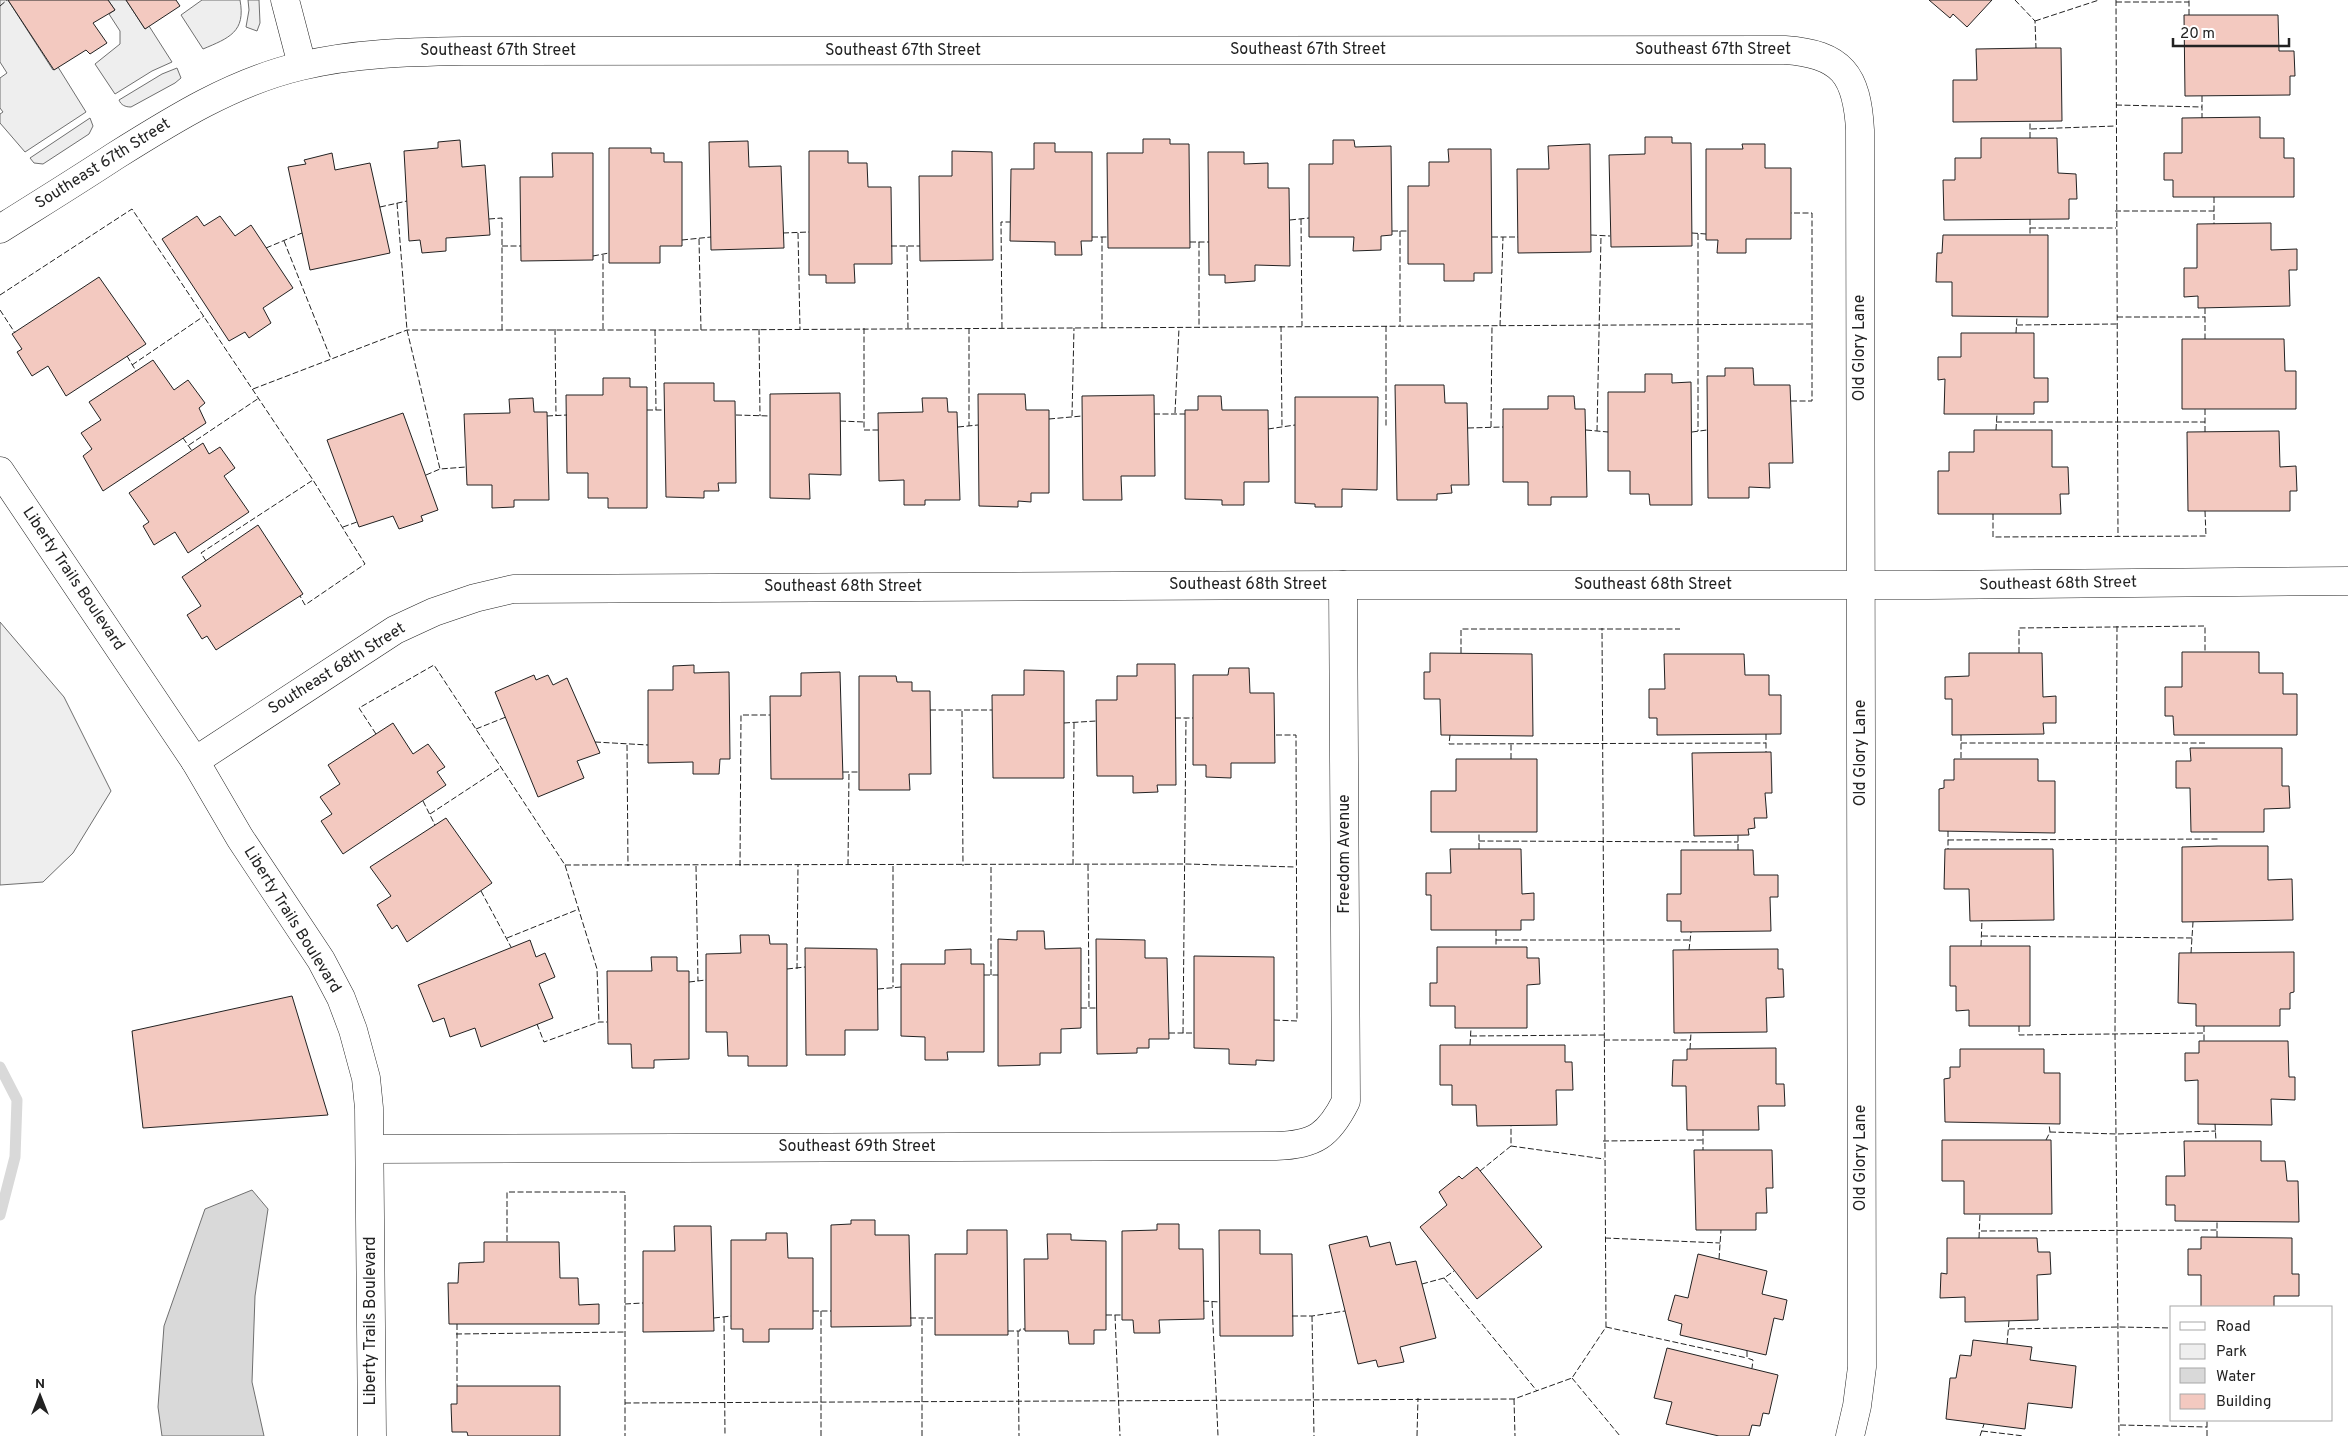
<svg xmlns="http://www.w3.org/2000/svg" width="2348" height="1436" font-family="Overpass,sans-serif">
<rect width="100%" height="100%" fill="#fff"/>
<g fill="#eee" stroke="#6f6f6f">
<path d="M0,0H8L53,70L58,67L86,112L25,152L0,123V114L3,112L0,108V78L7,73L0,62Z"/>
<path d="M108,0H126L145,29L149,26L172,62L152,71L115,94L95,64L120,44V31L109,14L115,10Z"/>
<path d="M202,0H240C246,32 229,38 203,49L181,15Z"/>
<path d="M248,0H259L260,23L257,31L246,27L249,10Z"/>
<path d="M177,68L181,78L175,83L131,107C125,107 121,105 119,100L162,74Z"/>
<path d="M90,118L93,126L89,134L43,164L34,163L30,158Z"/>
<path d="M0,622L64,697L111,791L73,853L43,882L0,885Z"/>
</g>
<path fill="#d9d9d9" stroke="#6f6f6f" d="M252,1190L268,1209L255,1296L252,1382L264,1436H162L158,1407L164,1326L205,1209Z"/>
<g fill="none" stroke-linecap="round" stroke-linejoin="round">
<path stroke="#d9d9d9" stroke-width="11" d="M0,1067L17,1100L15,1157L0,1215"/>
</g>
<g fill="#f3c9c0" stroke="#222">
<path d="M8,0H108L115,10L93,23L107,43L90,54L86,50L54,70Z"/>
<path d="M126,0H176L180,6L145,29Z"/>
<path d="M1929,0H1992L1967,27L1953,14L1950,18Z"/>
<path d="M2184,15H2278L2279,51H2294L2295,76H2290V95L2185,96Z"/>
<path d="M2036,48H2061L2062,121L1953,122V80H1977L1976,49Z"/>
<path d="M2260,117V138H2284V158H2294V197H2173V180H2164V153H2182V118Z"/>
<path d="M1645,137H1672V143H1691L1692,246L1611,247L1609,155L1645,154Z"/>
<path d="M1981,138H2057L2058,173L2076,174L2077,199H2069V219L1944,220L1943,180H1955V158H1981Z"/>
<path d="M1143,139H1170V144H1189L1190,248H1108L1107,153H1143Z"/>
<path d="M460,140L462,167L485,165L490,235L446,238V251L422,253L420,240L409,241L404,151L438,148V142Z"/>
<path d="M1333,140H1354L1355,147L1391,146L1392,235L1381,236V250L1353,251L1354,237H1309V164H1333Z"/>
<path d="M748,141L749,167L781,166L784,248L711,250L709,142Z"/>
<path d="M1034,143H1055V152H1092V241H1081L1082,255H1055V242L1010,241L1011,169H1034Z"/>
<path d="M1590,144L1591,252L1518,253L1517,169H1549L1548,146Z"/>
<path d="M1742,144H1765V168H1791V239H1746V253H1717L1718,240H1706V149H1743Z"/>
<path d="M609,148H651V153H664V162H682V246H660V263H609Z"/>
<path d="M1448,149H1491L1492,273H1474V281H1444V264H1408V186H1429V162H1449Z"/>
<path d="M809,151H848V163H867L868,187H891L892,264H854L855,283H826V275H809Z"/>
<path d="M952,151L992,152L993,260L920,261L919,176H952Z"/>
<path d="M1208,152H1244V164L1268,163V188H1289L1290,266L1255,265V281L1225,283V275H1209Z"/>
<path d="M332,153L335,170L370,163L390,253L310,270L288,167L306,164L304,160Z"/>
<path d="M552,153H593V260L521,261L520,177H553Z"/>
<path d="M197,216L204,226L220,216L235,236L251,225L293,288L263,308L271,323L249,338L245,332L229,341L162,239Z"/>
<path d="M2271,223V250L2297,249V270H2289L2290,306L2198,308V296L2184,297V268H2197V224Z"/>
<path d="M1943,235H2048V317L1952,316V282H1936L1937,253H1942Z"/>
<path d="M99,277L146,344L66,396L48,366L32,376L17,352L22,349L12,334Z"/>
<path d="M1961,333H2034V378H2048V402H2034V414H1944L1945,379L1938,380V357H1961Z"/>
<path d="M2182,339H2284L2285,371H2296V409H2182Z"/>
<path d="M153,360L174,390L188,380L205,403L199,408L206,423L103,491L83,456L92,449L81,433L101,420L89,402Z"/>
<path d="M1725,368H1753L1754,385H1790L1793,463H1769L1770,488L1749,487V498H1708L1707,376H1725Z"/>
<path d="M1645,374H1672V383L1691,382L1692,505H1650L1649,494H1630V471H1608V392H1645Z"/>
<path d="M603,378H630V387H647V508H608V498H588V473H567L566,395H603Z"/>
<path d="M664,383H714V401H735L736,483H718L719,491H704V498L666,497Z"/>
<path d="M1395,385H1444L1445,403H1467L1469,485H1451L1452,493L1437,494V500H1397Z"/>
<path d="M840,393L841,475L809,474L810,499L770,498V394Z"/>
<path d="M978,394H1025L1026,410H1049V493H1031V502L1018,501V507L979,506Z"/>
<path d="M1154,395L1155,476H1121L1122,500H1083L1082,396Z"/>
<path d="M1198,396H1221L1222,410H1268L1269,482H1244V505H1222V500L1185,499V410H1198Z"/>
<path d="M1548,396H1574L1575,409H1585L1587,497H1551V505H1528V482H1503V409H1548Z"/>
<path d="M1295,397H1378L1377,490L1342,489V507H1315V504L1295,503Z"/>
<path d="M533,398L534,412H547L549,500H514V507L492,508V485H467L464,414L510,413L509,399Z"/>
<path d="M922,398H947L948,412H957L960,500H925V505H904V480L879,481L878,413L923,412Z"/>
<path d="M403,413L438,510L421,516L423,521L399,529L393,516L359,527L327,440Z"/>
<path d="M1974,430H2052V467H2068L2069,494H2060L2061,514H1938V471H1949V452H1974Z"/>
<path d="M2279,431L2280,467L2296,466L2297,491H2290V511H2188L2187,432Z"/>
<path d="M203,443L209,454L220,447L235,468L224,476L249,512L188,553L175,532L154,545L143,526L149,522L129,493Z"/>
<path d="M258,525L303,594L216,650L207,636L202,639L187,615L201,606L182,577Z"/>
<path d="M2182,652H2259V673H2283V694H2297V735H2174L2173,716H2165V687H2182Z"/>
<path d="M1430,653L1532,654L1533,736L1441,735L1440,699H1424V672H1430Z"/>
<path d="M1969,653H2042L2043,697L2056,696V723H2043L2044,734L1952,735V699H1945V677L1969,676Z"/>
<path d="M1664,654H1744L1745,675H1769V695H1781V734L1657,735V718H1649V689H1665Z"/>
<path d="M1137,664H1175L1176,785H1157L1158,792L1133,793V776H1097L1096,700H1117V676H1137Z"/>
<path d="M694,665V673L729,672L730,759H720L719,774H693V762L648,763V690H673V666Z"/>
<path d="M1229,668H1249L1250,693H1274L1275,763H1231V778L1206,777V765H1193V675H1228Z"/>
<path d="M1024,670L1064,671V778H993L992,695H1024Z"/>
<path d="M840,672L843,779H771L770,696H801V673Z"/>
<path d="M534,675L536,680L548,675L553,685L567,678L600,753L577,761L584,778L538,797L495,692Z"/>
<path d="M859,676H896L897,682H912V691H930L931,774H909L910,790H859Z"/>
<path d="M393,723L413,754L428,744L445,767L437,772L446,785L343,854L321,821L332,814L320,797L340,784L328,765Z"/>
<path d="M2190,748H2282V786H2289L2290,808L2264,809V832H2191L2190,788H2176V761H2191Z"/>
<path d="M1771,752L1772,793H1765L1767,818H1754L1755,828L1748,829L1749,835L1694,836L1692,753Z"/>
<path d="M1456,759H1537V832H1431V791H1456Z"/>
<path d="M1954,759H2038V781H2055V833L1939,831V789L1944,788V780H1954Z"/>
<path d="M446,818L492,883L407,942L397,925L392,929L377,905L391,896L370,867Z"/>
<path d="M2218,846H2268V880L2292,879L2293,920L2182,922V847Z"/>
<path d="M1450,849H1521L1522,894L1534,893V920H1521V930H1431V895H1426V873H1451Z"/>
<path d="M1945,849H2053L2054,920L1970,921L1969,889H1944Z"/>
<path d="M1681,850H1753L1754,875H1778V897H1770L1771,931L1681,932V921H1667V894H1681Z"/>
<path d="M1017,931H1044L1045,949L1081,948V1028L1061,1029V1053H1040V1065L998,1066V939L1017,940Z"/>
<path d="M740,935H769L770,944H787V1066H748V1056H728L727,1032H706V954L741,953Z"/>
<path d="M1096,939L1145,940V958H1167L1169,1039H1149V1048H1137V1053L1097,1054Z"/>
<path d="M530,940L536,957L545,953L555,977L539,984L553,1018L481,1047L475,1028L450,1037L444,1018L433,1022L418,985Z"/>
<path d="M1950,946H2030V1026H1969V1010L1956,1011V986H1950Z"/>
<path d="M1437,947H1527V958H1539L1540,984L1527,985V1028H1455V1006H1430V983H1437Z"/>
<path d="M805,948L877,949L878,1030H845V1055H806Z"/>
<path d="M971,949V964H984V1052H947L948,1060H925V1037L901,1036V964H945V950Z"/>
<path d="M1778,949V969H1783L1784,997L1766,998L1767,1032L1674,1033L1673,950Z"/>
<path d="M2294,952V992L2290,993V1009H2280V1026H2196V1004L2178,1003L2179,953Z"/>
<path d="M1194,956L1274,957V1061L1256,1060V1065L1229,1064V1049L1194,1048Z"/>
<path d="M651,957H677V971H689V1059L654,1060V1068H632L631,1044H608L607,971H652Z"/>
<path d="M292,996L328,1115L143,1128L132,1031Z"/>
<path d="M2199,1041H2288L2289,1077H2295V1100L2271,1099L2272,1125L2198,1124V1080L2185,1081V1053H2199Z"/>
<path d="M1440,1045H1565V1062H1572L1573,1090H1556L1557,1125L1477,1126L1476,1105H1452V1085H1440Z"/>
<path d="M1776,1048V1084H1784L1785,1106H1758L1759,1130H1687L1686,1086H1672L1673,1060H1687V1049Z"/>
<path d="M1960,1049H2044V1073H2060V1124L1945,1122L1944,1079L1950,1078V1067H1960Z"/>
<path d="M1942,1140H2051L2052,1214H1964V1181H1942Z"/>
<path d="M2184,1141H2261V1161H2285L2287,1181H2298L2299,1222L2175,1221V1205H2166V1176H2185Z"/>
<path d="M1694,1150H1772L1773,1188H1766L1767,1213H1756V1230H1696Z"/>
<path d="M1477,1167L1542,1247L1477,1299L1420,1227L1447,1205L1439,1192L1459,1176L1462,1179Z"/>
<path d="M851,1220H875V1235H909L911,1326L831,1327V1225L851,1224Z"/>
<path d="M1157,1224H1179V1249H1203L1204,1319L1159,1320L1160,1333H1134L1133,1320H1122V1231L1157,1230Z"/>
<path d="M674,1226H711L714,1331L643,1332V1251H675Z"/>
<path d="M967,1230H1007L1008,1335H935V1254H967Z"/>
<path d="M1219,1230H1260V1254H1292L1293,1336H1220Z"/>
<path d="M766,1233H787L788,1258H813V1329H769V1342H743V1329H731V1240H766Z"/>
<path d="M1047,1234H1071V1240L1106,1241V1330H1094V1344H1069L1068,1331H1025L1024,1259H1048Z"/>
<path d="M1367,1236L1370,1247L1390,1242L1396,1265L1416,1261L1436,1338L1400,1347L1404,1362L1378,1367L1376,1360L1358,1364L1329,1245Z"/>
<path d="M2201,1237L2292,1238V1274H2299V1296H2274V1307H2201V1275H2188V1249H2201Z"/>
<path d="M1947,1238H2037L2038,1252H2050L2051,1274L2037,1275L2038,1320L1965,1322V1297L1940,1298L1941,1273L1947,1274Z"/>
<path d="M484,1242H559L560,1278H578L579,1305L599,1304V1324H449L448,1283H458L459,1263L484,1262Z"/>
<path d="M1698,1254L1767,1271L1762,1294L1787,1300L1783,1320L1774,1318L1766,1355L1680,1335L1682,1324L1668,1320L1675,1295L1688,1298Z"/>
<path d="M1973,1340L2032,1347L2030,1360L2076,1366L2072,1408L2028,1403L2025,1429L1946,1419L1950,1378H1956L1960,1355L1971,1356Z"/>
<path d="M1667,1348L1778,1375L1769,1414L1763,1413L1760,1426L1752,1425L1749,1436H1719L1666,1424L1672,1402L1654,1398Z"/>
<path d="M457,1386H560V1436H468L467,1432H452L451,1404H457Z"/>
</g>
<g fill="none" stroke-linecap="round" stroke-linejoin="round">
<defs>
<g id="minor">
<path d="M285,0L302,65"/>
<path d="M0,229C38,205 77,181 115,156C174,119 233,82 301,66C355,53 409,52 463,51L1785,50C1842,54 1857,75 1860,130L1862,1367L1857,1406L1850,1436"/>
<path d="M0,471L195,761L240,838L321,960L341,998L353,1030L366,1078L369,1108L372,1436"/>
<path d="M195,761L395,630L434,612L475,598L513,589L1343,585H1928L2348,581"/>
<path d="M371,1149L1276,1146C1315,1145 1329,1135 1346,1101L1343,585"/>
</g>
</defs>
<use href="#minor" stroke="#222" stroke-width="29"/>
<use href="#minor" stroke="#fff" stroke-width="28"/>
<g stroke="#222" stroke-width="1" stroke-dasharray="6 2.5" stroke-linecap="butt">
<path d="M2015,0L2035,21L2036,48"/>
<path d="M2116,0L2118,536"/>
<path d="M2116,2H2189"/>
<path d="M0,6L7,0"/>
<path d="M2189,15V0"/>
<path d="M2035,21L2099,0"/>
<path d="M2202,96V118"/>
<path d="M2116,105L2202,107"/>
<path d="M2031,129L2116,126"/>
<path d="M2030,138V122"/>
<path d="M2214,197V224"/>
<path d="M397,203L407,330L440,469"/>
<path d="M380,207L407,201"/>
<path d="M2115,211H2214"/>
<path d="M489,219L502,218V330"/>
<path d="M1301,219L1302,326"/>
<path d="M2030,219V235"/>
<path d="M1290,220L1309,218"/>
<path d="M2030,228H2116"/>
<path d="M1392,231H1408"/>
<path d="M1400,231V326"/>
<path d="M783,233L809,232"/>
<path d="M798,233L800,329"/>
<path d="M1692,233L1706,234"/>
<path d="M1698,234V431"/>
<path d="M1591,235L1610,236"/>
<path d="M1092,237H1108"/>
<path d="M1102,237V328"/>
<path d="M1492,237H1518"/>
<path d="M699,239L701,330"/>
<path d="M682,240L711,237"/>
<path d="M284,241L331,359"/>
<path d="M1190,242H1209"/>
<path d="M1199,242V328"/>
<path d="M502,246H521"/>
<path d="M891,246H920"/>
<path d="M907,246L908,328"/>
<path d="M266,248L302,233"/>
<path d="M603,255V330"/>
<path d="M593,256L609,253"/>
<path d="M0,295L132,209L313,480L365,564L305,605L300,596"/>
<path d="M2205,308V339"/>
<path d="M0,310L15,333"/>
<path d="M2117,317H2205"/>
<path d="M2017,325L2117,324"/>
<path d="M1281,326L1282,426"/>
<path d="M1386,326V427"/>
<path d="M1500,326L1503,237"/>
<path d="M864,328V430H878"/>
<path d="M969,328V426"/>
<path d="M1002,328L1001,222H1010"/>
<path d="M555,329L556,416"/>
<path d="M759,329L760,416"/>
<path d="M655,330L656,410"/>
<path d="M2016,333L2017,317"/>
<path d="M127,356L136,371"/>
<path d="M132,365L204,316"/>
<path d="M253,389L407,330H701L1811,324"/>
<path d="M1791,401H1812V213H1791"/>
<path d="M2205,409V432"/>
<path d="M647,410H665"/>
<path d="M1175,413L1179,328"/>
<path d="M1154,414H1185"/>
<path d="M736,415L770,416"/>
<path d="M547,416L567,415"/>
<path d="M1072,416L1074,328"/>
<path d="M1049,419L1082,416"/>
<path d="M840,421L864,422"/>
<path d="M1996,422H2205"/>
<path d="M958,427L978,425"/>
<path d="M1491,427L1492,326"/>
<path d="M1468,428L1503,427"/>
<path d="M1268,429L1295,425"/>
<path d="M1586,430L1608,432"/>
<path d="M1996,430L1997,414"/>
<path d="M1597,431L1601,236"/>
<path d="M1692,432L1707,430"/>
<path d="M183,438L192,451"/>
<path d="M189,445L259,398"/>
<path d="M426,475L440,469L466,467"/>
<path d="M1993,514V537L2206,536L2205,511"/>
<path d="M343,527L357,522"/>
<path d="M206,561L201,553L313,480"/>
<path d="M2117,626L2115,1034L2119,1436"/>
<path d="M1461,653V629H1680"/>
<path d="M2019,653V628L2205,626V652"/>
<path d="M930,710H992"/>
<path d="M962,711L963,866"/>
<path d="M1175,718H1193"/>
<path d="M1064,723L1096,721"/>
<path d="M476,729L506,717"/>
<path d="M376,734L359,708L434,665L565,865L597,969L599,1022"/>
<path d="M1766,734V752"/>
<path d="M1450,735L1449,744L1766,743"/>
<path d="M1961,735V759"/>
<path d="M595,742L648,745"/>
<path d="M1961,743H2205"/>
<path d="M627,745L628,866"/>
<path d="M1511,759V744"/>
<path d="M843,772H859"/>
<path d="M423,801L435,825"/>
<path d="M430,814L500,768"/>
<path d="M1948,831V849"/>
<path d="M1948,840L2218,839"/>
<path d="M1479,841L1738,842"/>
<path d="M1479,849V832"/>
<path d="M1738,850V835"/>
<path d="M565,865L1186,864L1296,867"/>
<path d="M848,865L849,772"/>
<path d="M1073,865L1074,723"/>
<path d="M1088,865L1089,1008"/>
<path d="M696,866L698,981"/>
<path d="M740,866L741,715H770"/>
<path d="M893,866V987"/>
<path d="M481,891L511,947"/>
<path d="M1496,930V947"/>
<path d="M1982,936L2192,938"/>
<path d="M507,938L579,909"/>
<path d="M1496,940H1690"/>
<path d="M1981,946L1982,920"/>
<path d="M1689,950L1691,932"/>
<path d="M2191,953L2193,922"/>
<path d="M787,969L805,967"/>
<path d="M797,969L798,865"/>
<path d="M984,975H998"/>
<path d="M991,975V866"/>
<path d="M689,982L706,980"/>
<path d="M878,989L901,987"/>
<path d="M1081,1008H1097"/>
<path d="M1274,1020L1297,1021L1296,735H1275"/>
<path d="M537,1024L544,1042L599,1022H607"/>
<path d="M2019,1026V1035L2205,1033"/>
<path d="M2204,1026V1041"/>
<path d="M1169,1033H1194"/>
<path d="M1183,1033L1186,718"/>
<path d="M1471,1036L1604,1035"/>
<path d="M1604,1040H1690"/>
<path d="M1470,1045L1471,1028"/>
<path d="M1690,1049L1691,1033"/>
<path d="M2215,1124L2216,1141"/>
<path d="M1703,1130V1150"/>
<path d="M2050,1132L2117,1134L2216,1131"/>
<path d="M2046,1140L2050,1132L2049,1124"/>
<path d="M1603,1141L1703,1140"/>
<path d="M1511,1146L1604,1159"/>
<path d="M1480,1171L1511,1146V1126"/>
<path d="M1981,1231L2217,1230"/>
<path d="M2217,1237V1221"/>
<path d="M1605,1238L1720,1243"/>
<path d="M1979,1238L1980,1214"/>
<path d="M507,1241V1192H625V1436"/>
<path d="M1719,1259L1721,1230"/>
<path d="M1444,1278L1537,1391"/>
<path d="M1422,1284L1444,1278L1454,1271"/>
<path d="M1203,1301L1220,1302"/>
<path d="M1212,1302L1218,1436"/>
<path d="M625,1304L643,1303"/>
<path d="M813,1311H831"/>
<path d="M1106,1315H1122"/>
<path d="M1115,1315L1120,1436"/>
<path d="M1292,1316H1312L1345,1311"/>
<path d="M1312,1316L1314,1436"/>
<path d="M724,1317L725,1436"/>
<path d="M714,1318L731,1316"/>
<path d="M910,1318H935"/>
<path d="M457,1324V1386"/>
<path d="M1606,1327L1747,1358"/>
<path d="M2009,1329L2119,1327L2172,1328"/>
<path d="M1008,1331H1020V1329H1025"/>
<path d="M1018,1331L1019,1436"/>
<path d="M456,1334L625,1332"/>
<path d="M2007,1344L2009,1321"/>
<path d="M1747,1351V1358L1753,1360L1752,1368"/>
<path d="M1572,1378L1620,1436"/>
<path d="M1514,1399L1515,1436"/>
<path d="M625,1403L1514,1399L1572,1378L1606,1327L1602,628"/>
<path d="M2120,1425L2207,1427"/>
<path d="M1982,1431L2024,1436"/>
<path d="M821,1436V1311"/>
<path d="M922,1436V1318"/>
<path d="M1417,1436L1418,1398"/>
<path d="M1980,1436L1984,1424"/>
<path d="M2207,1436V1420"/>
</g>
</g>
<g text-anchor="middle" dominant-baseline="central" stroke-width="4" stroke-linejoin="round" paint-order="stroke">
<g font-size="16" fill="#222" stroke="#fff">
<text x="1308" y="50">Southeast 67th Street</text>
<text x="1713" y="50">Southeast 67th Street</text>
<text x="498" y="51">Southeast 67th Street</text>
<text x="903" y="51">Southeast 67th Street</text>
<text transform="translate(103 164) rotate(-32)">Southeast 67th Street</text>
<text transform="translate(1860 348) rotate(-90)">Old Glory Lane</text>
<text transform="translate(73 579) rotate(56)">Liberty Trails Boulevard</text>
<text transform="translate(2058 584) rotate(-1)">Southeast 68th Street</text>
<text x="1248" y="585">Southeast 68th Street</text>
<text x="1653" y="585">Southeast 68th Street</text>
<text x="843" y="587">Southeast 68th Street</text>
<text transform="translate(337 669) rotate(-32)">Southeast 68th Street</text>
<text transform="translate(1861 753) rotate(-90)">Old Glory Lane</text>
<text transform="translate(1345 854) rotate(-90)">Freedom Avenue</text>
<text transform="translate(292 920) rotate(58)">Liberty Trails Boulevard</text>
<text x="857" y="1147">Southeast 69th Street</text>
<text transform="translate(1861 1158) rotate(-90)">Old Glory Lane</text>
<text transform="translate(371 1321) rotate(-90)">Liberty Trails Boulevard</text>
</g>
</g>
<rect x="2170" y="1306" width="162" height="115" fill="#ffffff" stroke="#a7a7a7"/>
<rect x="2180" y="1322" width="25" height="8" fill="#ffffff" stroke="#a7a7a7"/>
<text x="2216" y="1331" font-size="15" fill="#222222">Road</text>
<rect x="2180" y="1344" width="25" height="15" fill="#eeeeee" stroke="#a7a7a7"/>
<text x="2216" y="1356" font-size="15" fill="#222222">Park</text>
<rect x="2180" y="1368" width="25" height="15" fill="#d9d9d9" stroke="#a7a7a7"/>
<text x="2216" y="1381" font-size="15" fill="#222222">Water</text>
<rect x="2180" y="1394" width="25" height="15" fill="#f3c9c0" stroke="#a7a7a7"/>
<text x="2216" y="1406" font-size="15" fill="#222222">Building</text>
<g transform="translate(40 1396)" stroke="#ffffff" stroke-width="4" paint-order="stroke">
<path d="M0-4L9 19L0 12L-9 19Z" fill="#222222"/>
<text y="-8" font-size="14" font-weight="bold" text-anchor="middle" fill="#222222">N</text>
</g>
<path d="M2173 38v8h116v-8" fill="none" stroke="#222222" stroke-width="2.5"/>
<text x="2180" y="38" font-size="15" fill="#222222" stroke="#ffffff" stroke-width="4" paint-order="stroke">20 m</text>
</svg>
